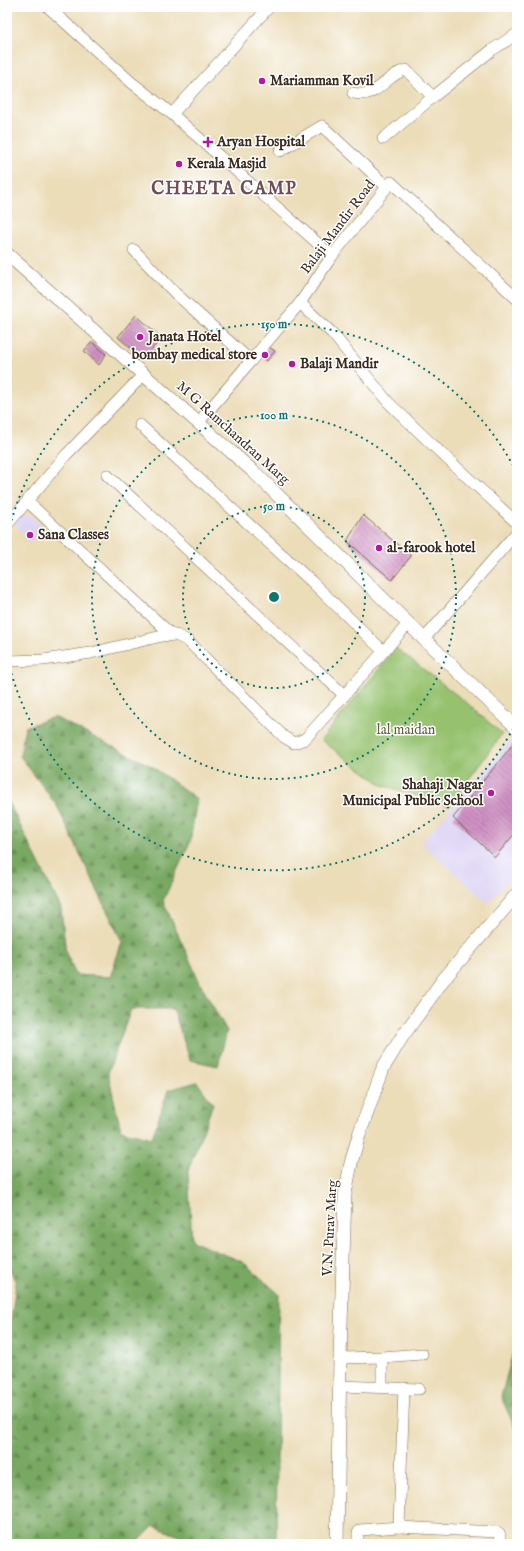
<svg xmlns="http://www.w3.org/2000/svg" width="524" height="1551" font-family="'IM FELL English',serif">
<defs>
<pattern id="forest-firs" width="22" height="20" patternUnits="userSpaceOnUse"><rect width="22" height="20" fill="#78a862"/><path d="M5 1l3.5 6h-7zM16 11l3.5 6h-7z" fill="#648950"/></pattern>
<pattern id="building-back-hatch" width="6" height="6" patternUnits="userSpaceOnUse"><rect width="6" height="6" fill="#cf90c3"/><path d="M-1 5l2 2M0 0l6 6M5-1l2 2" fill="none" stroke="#a9769e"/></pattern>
</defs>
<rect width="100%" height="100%" fill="#fff"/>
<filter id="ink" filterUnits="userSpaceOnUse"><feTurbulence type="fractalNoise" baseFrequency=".025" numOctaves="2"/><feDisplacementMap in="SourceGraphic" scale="8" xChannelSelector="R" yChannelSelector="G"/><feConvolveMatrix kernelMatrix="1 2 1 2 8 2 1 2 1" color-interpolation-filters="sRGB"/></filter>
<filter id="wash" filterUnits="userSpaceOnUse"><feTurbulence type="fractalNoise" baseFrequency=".012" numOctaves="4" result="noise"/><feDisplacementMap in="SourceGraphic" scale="16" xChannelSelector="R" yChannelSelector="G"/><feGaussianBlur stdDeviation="0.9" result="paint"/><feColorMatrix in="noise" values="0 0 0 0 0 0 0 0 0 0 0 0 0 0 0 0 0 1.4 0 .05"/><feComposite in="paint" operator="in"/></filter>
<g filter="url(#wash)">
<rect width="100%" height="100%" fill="#ecddb9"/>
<g fill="#ded5f5">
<path d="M30,515L41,526L30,544L12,519Z"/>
<path d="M512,739L517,744V870L488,903L421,843Z"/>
</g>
<g fill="url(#forest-firs)" stroke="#5a6940">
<path d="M54,717L153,767L197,799L190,842L163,901L202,987L227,1031L218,1066L190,1060L173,1009H131L108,1073L121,1130L152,1138L168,1090L197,1082L213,1104L188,1171L192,1241L243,1262L279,1294L276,1544H182L179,1536L154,1526L136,1544H7V1349L16,1283L7,1263V802L9,803L61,908L66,953L76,975L110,977L122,942L57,806L20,756L25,727Z"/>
<path d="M517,1337V1432L501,1397Z"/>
</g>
<path fill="#96c270" stroke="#687647" d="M396,648L467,703L502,734L449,806L382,785L321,740Z"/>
<g id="blocks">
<g fill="url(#building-back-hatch)">
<path d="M136,315L162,338L143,359L118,337Z"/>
<path d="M92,342L106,354L99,365L84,351Z"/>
<path d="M269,347L275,351L267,361L261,356Z"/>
<path d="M363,515L411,556L392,580L347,541Z"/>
<path d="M514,743L517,746V831L495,857L453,818Z"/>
</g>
</g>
</g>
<g filter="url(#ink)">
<use href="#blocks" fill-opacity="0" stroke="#796954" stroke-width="1"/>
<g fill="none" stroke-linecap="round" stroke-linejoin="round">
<defs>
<g id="minor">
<path d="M48,7L131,82L172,114"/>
<path d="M269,7L172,114L332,256"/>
<path d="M353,93C380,99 384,75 406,70L433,97L492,50L517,34"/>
<path d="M383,139L433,97"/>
<path d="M280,151L322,126L387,187"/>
<path d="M134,250L175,293L251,361"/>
<path d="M300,303L332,333L388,402L441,453L517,523"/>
<path d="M198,423L300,303L332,256L391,182L517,299"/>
<path d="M140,425L311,581L383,651"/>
<path d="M107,475L344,695"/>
<path d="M28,502L172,635"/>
<path d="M7,525L66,455L144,374"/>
<path d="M424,639L517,532"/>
<path d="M7,661L43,660L91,653L162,636L176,635L188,641L284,737L294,743L305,739L409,623"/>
<path d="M340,1358L382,1357"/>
<path d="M340,1386L419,1389"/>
<path d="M382,1387V1357L422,1354"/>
<path d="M399,1527L496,1532L500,1535V1544"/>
<path d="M358,1544V1533L360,1530L399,1527L404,1388"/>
</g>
<g id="tertiary">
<path d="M7,254L255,473L424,639L517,728"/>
<path d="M337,1544L340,1358L345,1194L351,1163L359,1135L383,1068L402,1037L443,980L517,894"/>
</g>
</defs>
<use href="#minor" stroke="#796954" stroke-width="12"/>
<use href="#tertiary" stroke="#796954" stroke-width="14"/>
<use href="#minor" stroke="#fff" stroke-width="11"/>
<use href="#tertiary" stroke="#fff" stroke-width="13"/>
</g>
</g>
<g fill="none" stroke="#0f766e" stroke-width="2" stroke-dasharray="2 4">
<circle cx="274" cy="597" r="91"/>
<circle cx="274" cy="597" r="182"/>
<path d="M516 723A273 273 0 0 1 7 656M7 538A273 273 0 0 1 516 471"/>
</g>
<g fill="#b5179e" stroke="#fff" stroke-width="1.5">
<circle cx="262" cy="81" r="4"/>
<path d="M206 136h4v4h4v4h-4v4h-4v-4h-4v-4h4z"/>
<circle cx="179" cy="164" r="4"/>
<circle cx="140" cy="337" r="4"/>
<circle cx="265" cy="355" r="4"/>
<circle cx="292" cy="364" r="4"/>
<circle cx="30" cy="535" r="4"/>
<circle cx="379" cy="548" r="4"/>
<circle cx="491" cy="793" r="4"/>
</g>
<g text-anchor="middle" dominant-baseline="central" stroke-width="3" stroke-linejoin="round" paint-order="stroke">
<g font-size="14" font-weight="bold" fill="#3b2a1e" stroke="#fff" text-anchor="start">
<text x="270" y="81">Mariamman Kovil</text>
<text x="217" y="142">Aryan Hospital</text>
<text x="187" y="164">Kerala Masjid</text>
<text x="148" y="337">Janata Hotel</text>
<text x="257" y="355" text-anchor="end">bombay medical store</text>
<text x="300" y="364">Balaji Mandir</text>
<text x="38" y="535">Sana Classes</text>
<text x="387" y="548">al-farook hotel</text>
<text x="483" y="785" text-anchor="end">Shahaji Nagar<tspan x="483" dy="16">Municipal Public School</tspan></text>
</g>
<g font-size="14" fill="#3b2a1e" stroke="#fff">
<text transform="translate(338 227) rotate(-53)">Balaji Mandir Road</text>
<text transform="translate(233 433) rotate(42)">M G Ramchandran Marg</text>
<text transform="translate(330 1228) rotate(-87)">V.N. Purav Marg</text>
</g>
<g font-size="14" fill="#5b5f3b" stroke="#fff">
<text x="406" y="730">lal maidan</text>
</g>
<g font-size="18" font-weight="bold" letter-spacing="1" fill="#6f4e58" stroke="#fff">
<text x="224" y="189">CHEETA CAMP</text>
</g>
</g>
<circle cx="274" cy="597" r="6" fill="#0f766e" stroke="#fff" stroke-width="2"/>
<g font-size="12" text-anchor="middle" font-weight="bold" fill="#0f766e" stroke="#fff" stroke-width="3" stroke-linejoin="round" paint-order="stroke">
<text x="274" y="328">150 m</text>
<text x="274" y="419">100 m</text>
<text x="274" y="510">50 m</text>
</g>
<rect width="524" height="1551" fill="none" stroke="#fff" stroke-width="24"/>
</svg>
